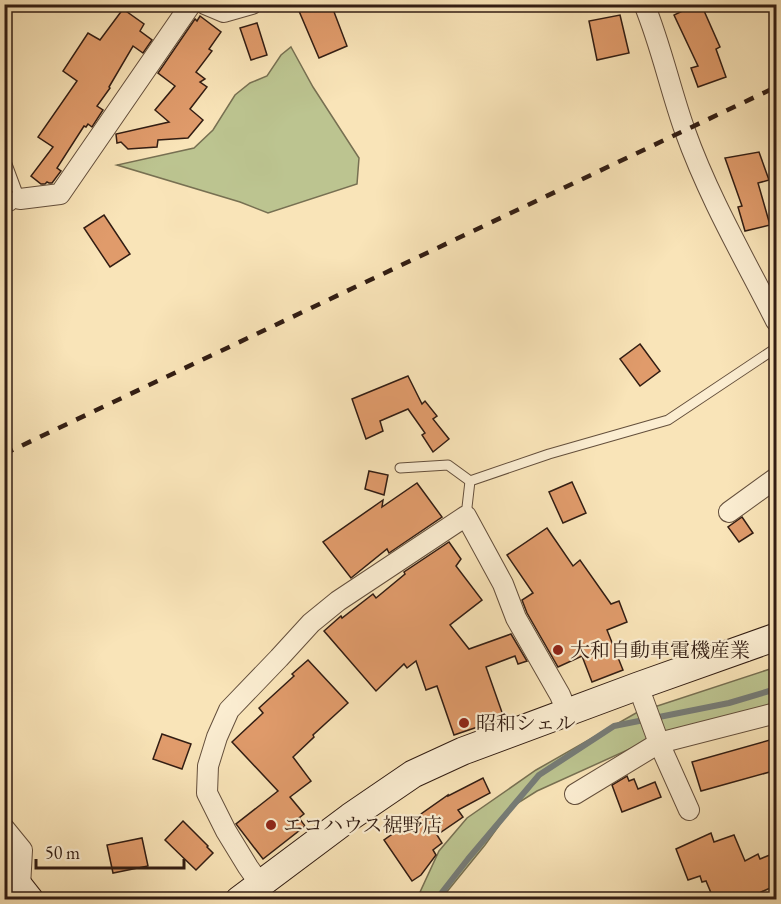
<svg xmlns="http://www.w3.org/2000/svg" width="781" height="904" font-family="'EB Garamond','Noto Serif JP',serif">
<rect width="100%" height="100%" fill="#f9e4b8"/>
<filter id="stains"><feTurbulence type="fractalNoise" baseFrequency=".00333" numOctaves="4"/><feColorMatrix values="0 0 0 0 .2 0 0 0 0 .09 0 0 0 0 .02 0 0 0 .5 -.17"/></filter>
<radialGradient id="worn" r=".72"><stop offset=".6" stop-color="#630" stop-opacity="0"/><stop offset="1" stop-color="#630" stop-opacity=".3"/></radialGradient>
<g fill="#bcc490" stroke="#777052" stroke-width="1.5">
<path d="M291,47L313,87L359,158L357,184L268,213L240,202L117,165L194,148L213,130L235,95L250,83L267,76L281,55Z"/>
<path d="M776,667V704L654,738L537,791L513,806L485,845L441,899L413,900L420,892L439,851L467,818L536,770L636,713Z"/>
</g>
<g fill="none" stroke-linecap="round" stroke-linejoin="round">
<path stroke="#767c77" stroke-width="6" d="M436,900L468,859L539,775L614,726L729,703L776,689"/>
</g>
<g fill="#e09b6b" stroke="#321d13" stroke-width="1.5">
<path d="M296,4H331L347,46L319,58Z"/>
<path d="M697,4H701L720,47L716,49L726,77L698,87L691,68L698,66L674,15Z"/>
<path d="M123,9L144,24L140,31L152,40L143,53L133,46L109,87L110,88L97,106L103,110L92,127L88,124L86,127L84,126L57,168L61,171L52,183H49L47,182L45,184H41L31,176L53,147L38,137L77,81L63,71L88,33L100,40Z"/>
<path d="M620,15L629,53L597,60L589,21Z"/>
<path d="M200,16L221,32L209,49L212,51L196,72L205,79L200,82L207,87L190,109L203,120L188,138L158,140L157,147L128,149L121,142L117,143L116,134L169,122L155,110L175,86L158,73L195,19L197,21Z"/>
<path d="M257,23L267,55L251,60L240,28Z"/>
<path d="M759,152L769,180L758,183L770,225L745,231L738,207L742,206L725,158Z"/>
<path d="M104,215L130,254L110,267L84,228Z"/>
<path d="M640,344L660,371L640,386L620,359Z"/>
<path d="M408,376L422,404L425,401L437,416L433,419L449,439L433,452L422,435L425,433L408,409L380,421L383,431L366,439L352,399Z"/>
<path d="M369,471L388,475L384,495L365,489Z"/>
<path d="M572,482L586,513L563,523L549,492Z"/>
<path d="M417,483L442,517L389,553L387,549L351,578L323,542L383,500L382,507Z"/>
<path d="M742,517L753,533L739,542L728,527Z"/>
<path d="M547,528L573,566L580,560L611,604L619,601L627,622L607,630L623,670L592,682L582,656L558,667L527,613L522,600L533,593L507,555Z"/>
<path d="M449,542L461,559L456,566L482,600L450,625L469,649L511,634L527,661L518,664L515,656L486,667L504,718L454,735L437,686L426,690L416,661L407,668L404,664L376,691L324,631L341,616L342,618L373,594L376,598L405,574L404,572Z"/>
<path d="M308,660L348,703L313,735L314,737L293,757L311,781L290,797L304,814L299,818L305,826L263,859L236,824L278,791L232,742L263,713L259,708L294,676L292,674Z"/>
<path d="M162,734L191,744L182,769L153,759Z"/>
<path d="M777,738V770L701,791L692,762Z"/>
<path d="M627,776L629,781L634,779L638,789L655,782L661,797L622,812L612,785Z"/>
<path d="M483,778L490,793L458,810L463,817L437,835L442,843L433,850L436,855L421,875L412,881L384,840L448,795V796Z"/>
<path d="M183,821L208,846L207,847L213,853L196,870L165,840Z"/>
<path d="M711,833L714,842L734,835L745,861L758,854L760,859L777,852V885L761,892L762,896L753,900H714L706,881L702,882L700,876L688,880L676,849Z"/>
<path d="M142,838L148,866L113,873L107,845Z"/>
</g>
<g fill="none" stroke-linecap="round" stroke-linejoin="round">
<defs>
<g id="lane">
<path d="M4,156L20,199L11,206H4"/>
<path d="M400,468L448,465L470,481"/>
<path d="M466,516L470,481L549,454L668,420L776,348"/>
</g>
<g id="street">
<path d="M205,4L224,12L252,4"/>
<path d="M644,4C661,45 670,89 685,131C709,198 744,258 776,321"/>
<path d="M20,199L60,194L191,4"/>
<path d="M729,512L776,478"/>
<path d="M638,686L659,743L689,810"/>
<path d="M575,794L659,743L776,713"/>
<path d="M4,828L22,850L20,887L13,885"/>
<path d="M260,884L248,867L226,831L207,793L208,766L217,737L229,710L279,658L311,623L338,601L466,516L503,584L516,618L560,695L567,712"/>
</g>
<g id="secondary">
<path d="M4,867L30,900"/>
<path d="M239,900L350,817L413,774L463,751L638,686L776,637"/>
</g>
</defs>
<use href="#lane" stroke="#644f3c" stroke-width="11"/>
<use href="#street" stroke="#644f3c" stroke-width="22"/>
<use href="#secondary" stroke="#321d13" stroke-width="29"/>
<use href="#lane" stroke="#fbedd1" stroke-width="9"/>
<use href="#street" stroke="#fbedd1" stroke-width="20"/>
<use href="#secondary" stroke="#fbedd1" stroke-width="27"/>
<path stroke="#321d13" stroke-width="4.5" stroke-dasharray="10 10" stroke-linecap="butt" d="M4,454L776,87"/>
</g>
<g fill="#8f2418" stroke="#fbedd1" stroke-width="2">
<circle cx="558" cy="650" r="6"/>
<circle cx="464" cy="723" r="6"/>
<circle cx="271" cy="825" r="6"/>
</g>
<g text-anchor="middle" dominant-baseline="central" stroke-width="4.5" stroke-linejoin="round" paint-order="stroke">
<g font-size="20" fill="#321d13" stroke="#fbedd1" text-anchor="start">
<text x="570" y="650">大和自動車電機産業</text>
<text x="476" y="723">昭和シェル</text>
<text x="283" y="825">エコハウス裾野店</text>
</g>
</g>
<rect width="781" height="904" fill="none" stroke="#f9e4b8" stroke-width="24"/>
<rect x="6" y="6" width="769" height="892" fill="none" stroke="#321d13" stroke-width="3"/>
<rect x="12" y="12" width="757" height="880" fill="none" stroke="#321d13" stroke-width="1.5"/>
<path d="M36 859v9h148v-9" fill="none" stroke="#321d13" stroke-width="3"/>
<text x="45" y="859" font-size="18" fill="#321d13" stroke="#fbedd1" stroke-width="4.5" paint-order="stroke">50 m</text>
<rect width="100%" height="100%" filter="url(#stains)"/>
<rect width="100%" height="100%" fill="url(#worn)"/>
</svg>
